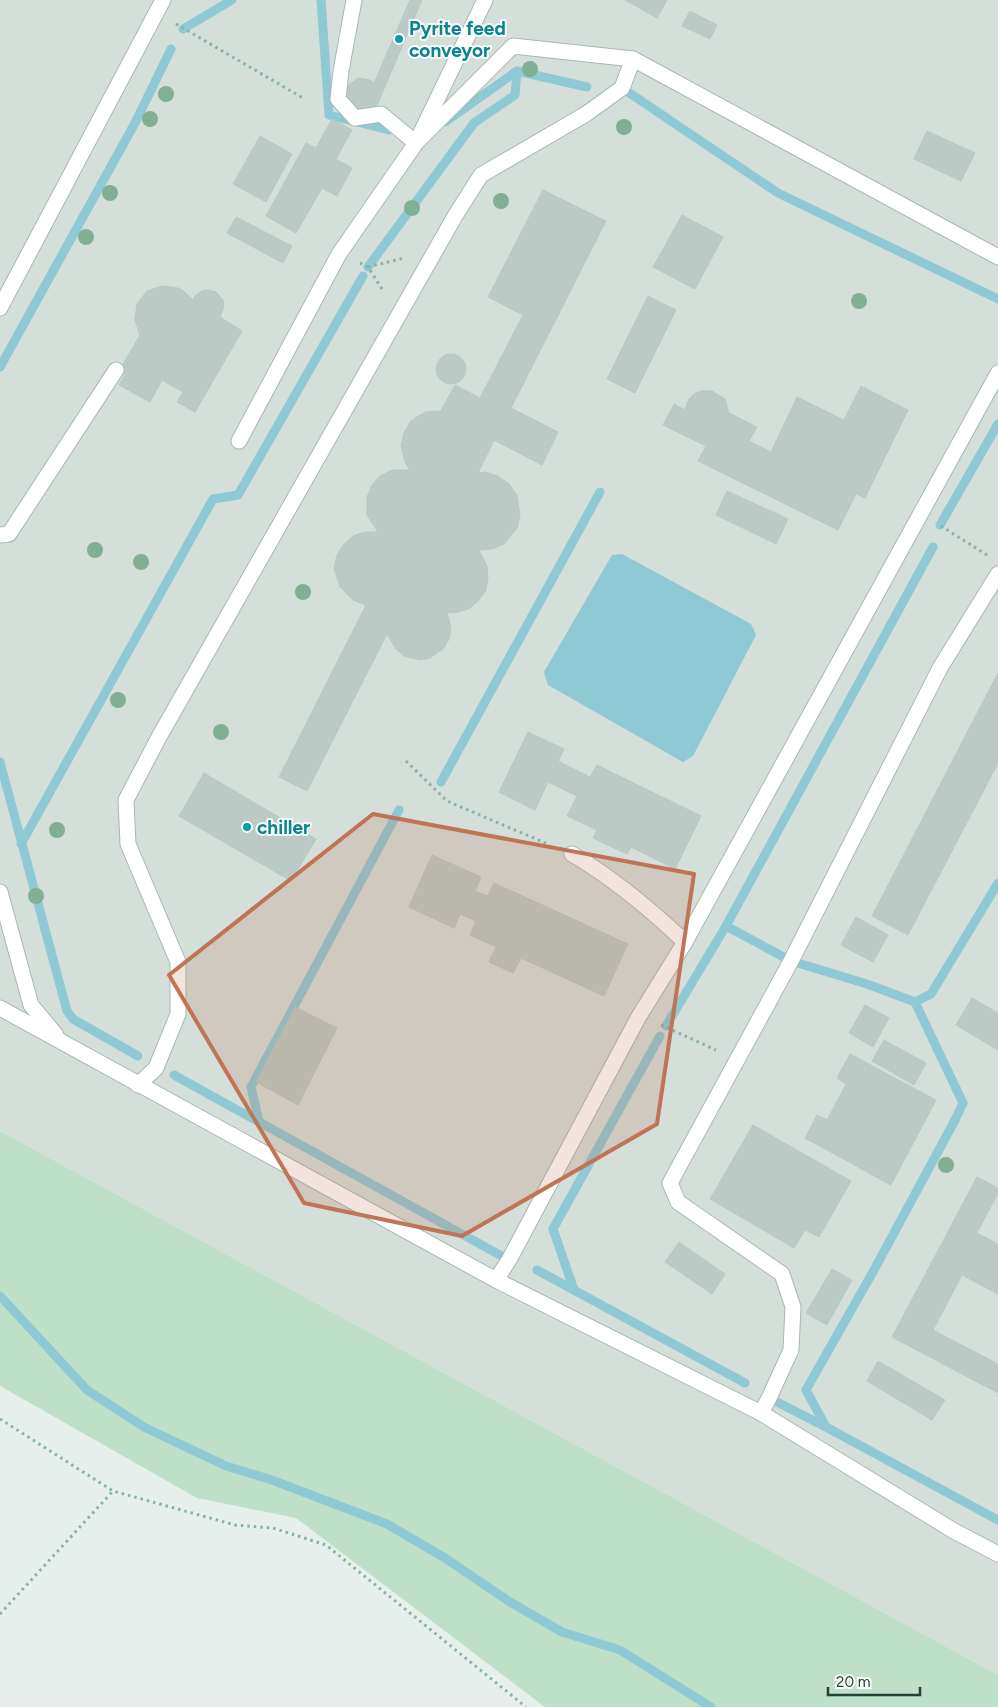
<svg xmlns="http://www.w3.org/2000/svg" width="998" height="1707" font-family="Figtree,sans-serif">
<rect width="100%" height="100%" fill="#e6efeb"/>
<path fill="#d4dfda" d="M0,0H998V1675L0,1131Z"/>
<path fill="#bfe0c8" d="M0,1131L998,1675V1707H545L296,1518L197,1498L0,1386Z"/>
<path fill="#8ec9d4" d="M622,554L751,624L756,635L693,756L683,762L548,685L544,672L612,555Z"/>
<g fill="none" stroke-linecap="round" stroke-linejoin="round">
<g stroke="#8ec9d4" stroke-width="9">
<path d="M321,0L329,115L389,130"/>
<path d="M183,29L232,0"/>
<path d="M622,88L778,193L998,299"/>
<path d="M445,122L517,71L587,87"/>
<path d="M368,267L474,123L515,95L517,71"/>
<path d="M0,367L135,123L171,49"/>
<path d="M940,525L998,424"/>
<path d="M0,762L67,1011L73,1019L138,1056"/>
<path d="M441,782L600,492"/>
<path d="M21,844L213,499L238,495L363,276"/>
<path d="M726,926L791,961L867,984L915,1002L931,994L998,883"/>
<path d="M666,1026L726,926L933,547"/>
<path d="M174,1075L509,1260"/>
<path d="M259,1121L251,1087L399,810"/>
<path d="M537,1270L745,1383"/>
<path d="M574,1290L553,1229L660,1036"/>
<path d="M0,1296L87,1390L144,1427L226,1466L272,1480L387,1524L445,1558L510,1602L562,1632L620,1650L711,1707"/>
<path d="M769,1398L826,1427L998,1520"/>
<path d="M826,1427L806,1390L874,1270L955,1120L963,1103L915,1002"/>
</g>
</g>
<g fill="#bbcac4" stroke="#b8c9c2">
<path d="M410,0H422L378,103L374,108L360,113L345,98L348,86L358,78L370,80L374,83Z"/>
<path d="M625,0H667L657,18Z"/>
<path d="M690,11L717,25L710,39L682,26Z"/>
<path d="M332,119L352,130L336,159L352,168L337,196L322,188L296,233L266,216L306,143L316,148Z"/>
<path d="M927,131L975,153L961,181L914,159Z"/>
<path d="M260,136L292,154L266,202L233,184Z"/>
<path d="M543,190L606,221L511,408L558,432L542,465L494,440L478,473L485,472L498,476L509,484L517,495L520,515L517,528L504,544L492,549L479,550L487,566L488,578L486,590L479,600L470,608L459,612L447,613L451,628L449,639L444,648L430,658L420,660L404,656L396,649L387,634L307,791L279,777L366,605L353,600L340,587L334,568L337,555L343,545L353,536L365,532H378L367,515V497L372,485L380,476L392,470H410L405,462L401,445L404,433L410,422L415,418L426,412L441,411L455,385L480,398L523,315L488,297Z"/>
<path d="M682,215L723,237L695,289L653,267Z"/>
<path d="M236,217L292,246L283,263L227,233Z"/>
<path d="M162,286L178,288L184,291L193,300L195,296L202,291L208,290L216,292L223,300L224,306L220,317L242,331L195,412L177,402L183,392L162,380L150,402L119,385L125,375L119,371L140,335L135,320L137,304L147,291Z"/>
<path d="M648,296L676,310L635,393L607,379Z"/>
<circle cx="451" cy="369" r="15"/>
<path d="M861,386L908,410L865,498L856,494L838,530L698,461L706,446L663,425L674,404L685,410L689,399L694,394L701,391H712L725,399L729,413L757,427L749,441L771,452L797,397L844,420Z"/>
<path d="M727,491L788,519L776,544L716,515Z"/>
<path d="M998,673V763L908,935L872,916Z"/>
<path d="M528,732L564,749L558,761L590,777L597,765L701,816L675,869L631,847L627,854L593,838L597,830L567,816L577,796L548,782L535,810L499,792Z"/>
<path d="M204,773L316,839L291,881L179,816Z"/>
<path d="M432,855L481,877L475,891L488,896L494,883L628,944L604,996L521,958L513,973L489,962L496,947L470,935L476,921L460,914L454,928L409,907Z"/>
<path d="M856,917L888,935L873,962L841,945Z"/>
<path d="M972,998L998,1013V1050L956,1025Z"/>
<path d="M865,1005L889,1018L873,1047L849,1033Z"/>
<path d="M295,1007L337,1028L298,1105L256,1082Z"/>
<path d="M884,1040L926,1063L914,1085L872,1061Z"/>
<path d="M850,1054L936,1100L891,1185L805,1138L817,1115L827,1120L846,1084L837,1078Z"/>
<path d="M753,1125L851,1181L819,1237L805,1230L794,1248L710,1199Z"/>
<path d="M977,1177L998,1188V1193L977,1233L998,1244V1294L962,1275L933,1330L998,1364V1393L892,1337Z"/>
<path d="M679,1242L725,1274L712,1294L665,1262Z"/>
<path d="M832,1269L852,1280L827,1325L806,1313Z"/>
<path d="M878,1361L945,1400L932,1420L867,1381Z"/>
</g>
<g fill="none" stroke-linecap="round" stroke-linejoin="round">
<defs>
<g id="service">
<path d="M354,0L341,71L338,99L355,118L381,114L416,143L513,46L633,59L998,257"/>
<path d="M0,308L163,0"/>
<path d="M239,441L339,254L416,143L485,0"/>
<path d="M0,535L9,534L116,370"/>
<path d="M0,892L31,1005L56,1035"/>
<path d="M685,942L998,373"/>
<path d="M0,1008L496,1280L761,1413L954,1531L998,1554"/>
<path d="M138,1085L156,1068L178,1014V962L128,844L126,800L159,737L455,216L481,175L586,114L622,88L633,59"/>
<path d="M496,1280L509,1260L638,1018L685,942C650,909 613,878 572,854"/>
<path d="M761,1413L769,1398L791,1350L793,1307L782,1274L678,1202L670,1183L791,961L940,668L998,574"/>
</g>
</defs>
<use href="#service" stroke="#a8b8b2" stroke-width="17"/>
<g stroke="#86b3a5" stroke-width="3" stroke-dasharray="2.5 4" stroke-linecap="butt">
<path d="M176,24L303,98"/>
<path d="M360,263L368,267L384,292"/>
<path d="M368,267L404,258"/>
<path d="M941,526L987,555"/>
<path d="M406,761L447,801L550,845"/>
<path d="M661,1025L716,1050"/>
<path d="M0,1419L113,1491L235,1525L273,1528L326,1545L526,1707"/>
<path d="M0,1614L113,1491"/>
</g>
<use href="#service" stroke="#fff" stroke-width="15"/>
</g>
<g fill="#80af93">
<circle cx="530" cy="69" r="8"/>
<circle cx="166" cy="94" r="8"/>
<circle cx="150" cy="119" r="8"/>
<circle cx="624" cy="127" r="8"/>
<circle cx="110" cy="193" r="8"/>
<circle cx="501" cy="201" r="8"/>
<circle cx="412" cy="208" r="8"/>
<circle cx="86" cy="237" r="8"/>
<circle cx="859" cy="301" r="8"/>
<circle cx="95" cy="550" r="8"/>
<circle cx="141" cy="562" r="8"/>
<circle cx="303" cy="592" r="8"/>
<circle cx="118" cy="700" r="8"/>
<circle cx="221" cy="732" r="8"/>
<circle cx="57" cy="830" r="8"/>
<circle cx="36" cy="896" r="8"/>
<circle cx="946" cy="1165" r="8"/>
</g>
<path fill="#c07456" fill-opacity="0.2" stroke="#c07456" stroke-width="4" stroke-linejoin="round" d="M373,814L694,874L657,1124L462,1236L304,1203L169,975Z"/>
<g fill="#0f9aa8" stroke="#f7fbf9" stroke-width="2">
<circle cx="399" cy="39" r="5"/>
<circle cx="247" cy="827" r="5"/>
</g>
<g text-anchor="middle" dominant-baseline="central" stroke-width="4" stroke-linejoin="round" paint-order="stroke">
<g font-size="19" font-weight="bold" fill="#0d838f" stroke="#f7fbf9" text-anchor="start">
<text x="409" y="28">Pyrite feed<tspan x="409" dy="22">conveyor</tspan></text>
<text x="257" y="827">chiller</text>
</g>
</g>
<path d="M828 1687v8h92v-8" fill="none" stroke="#24423a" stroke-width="2.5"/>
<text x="836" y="1687" font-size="15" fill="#24423a" stroke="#f7fbf9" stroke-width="4" paint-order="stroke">20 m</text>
</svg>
